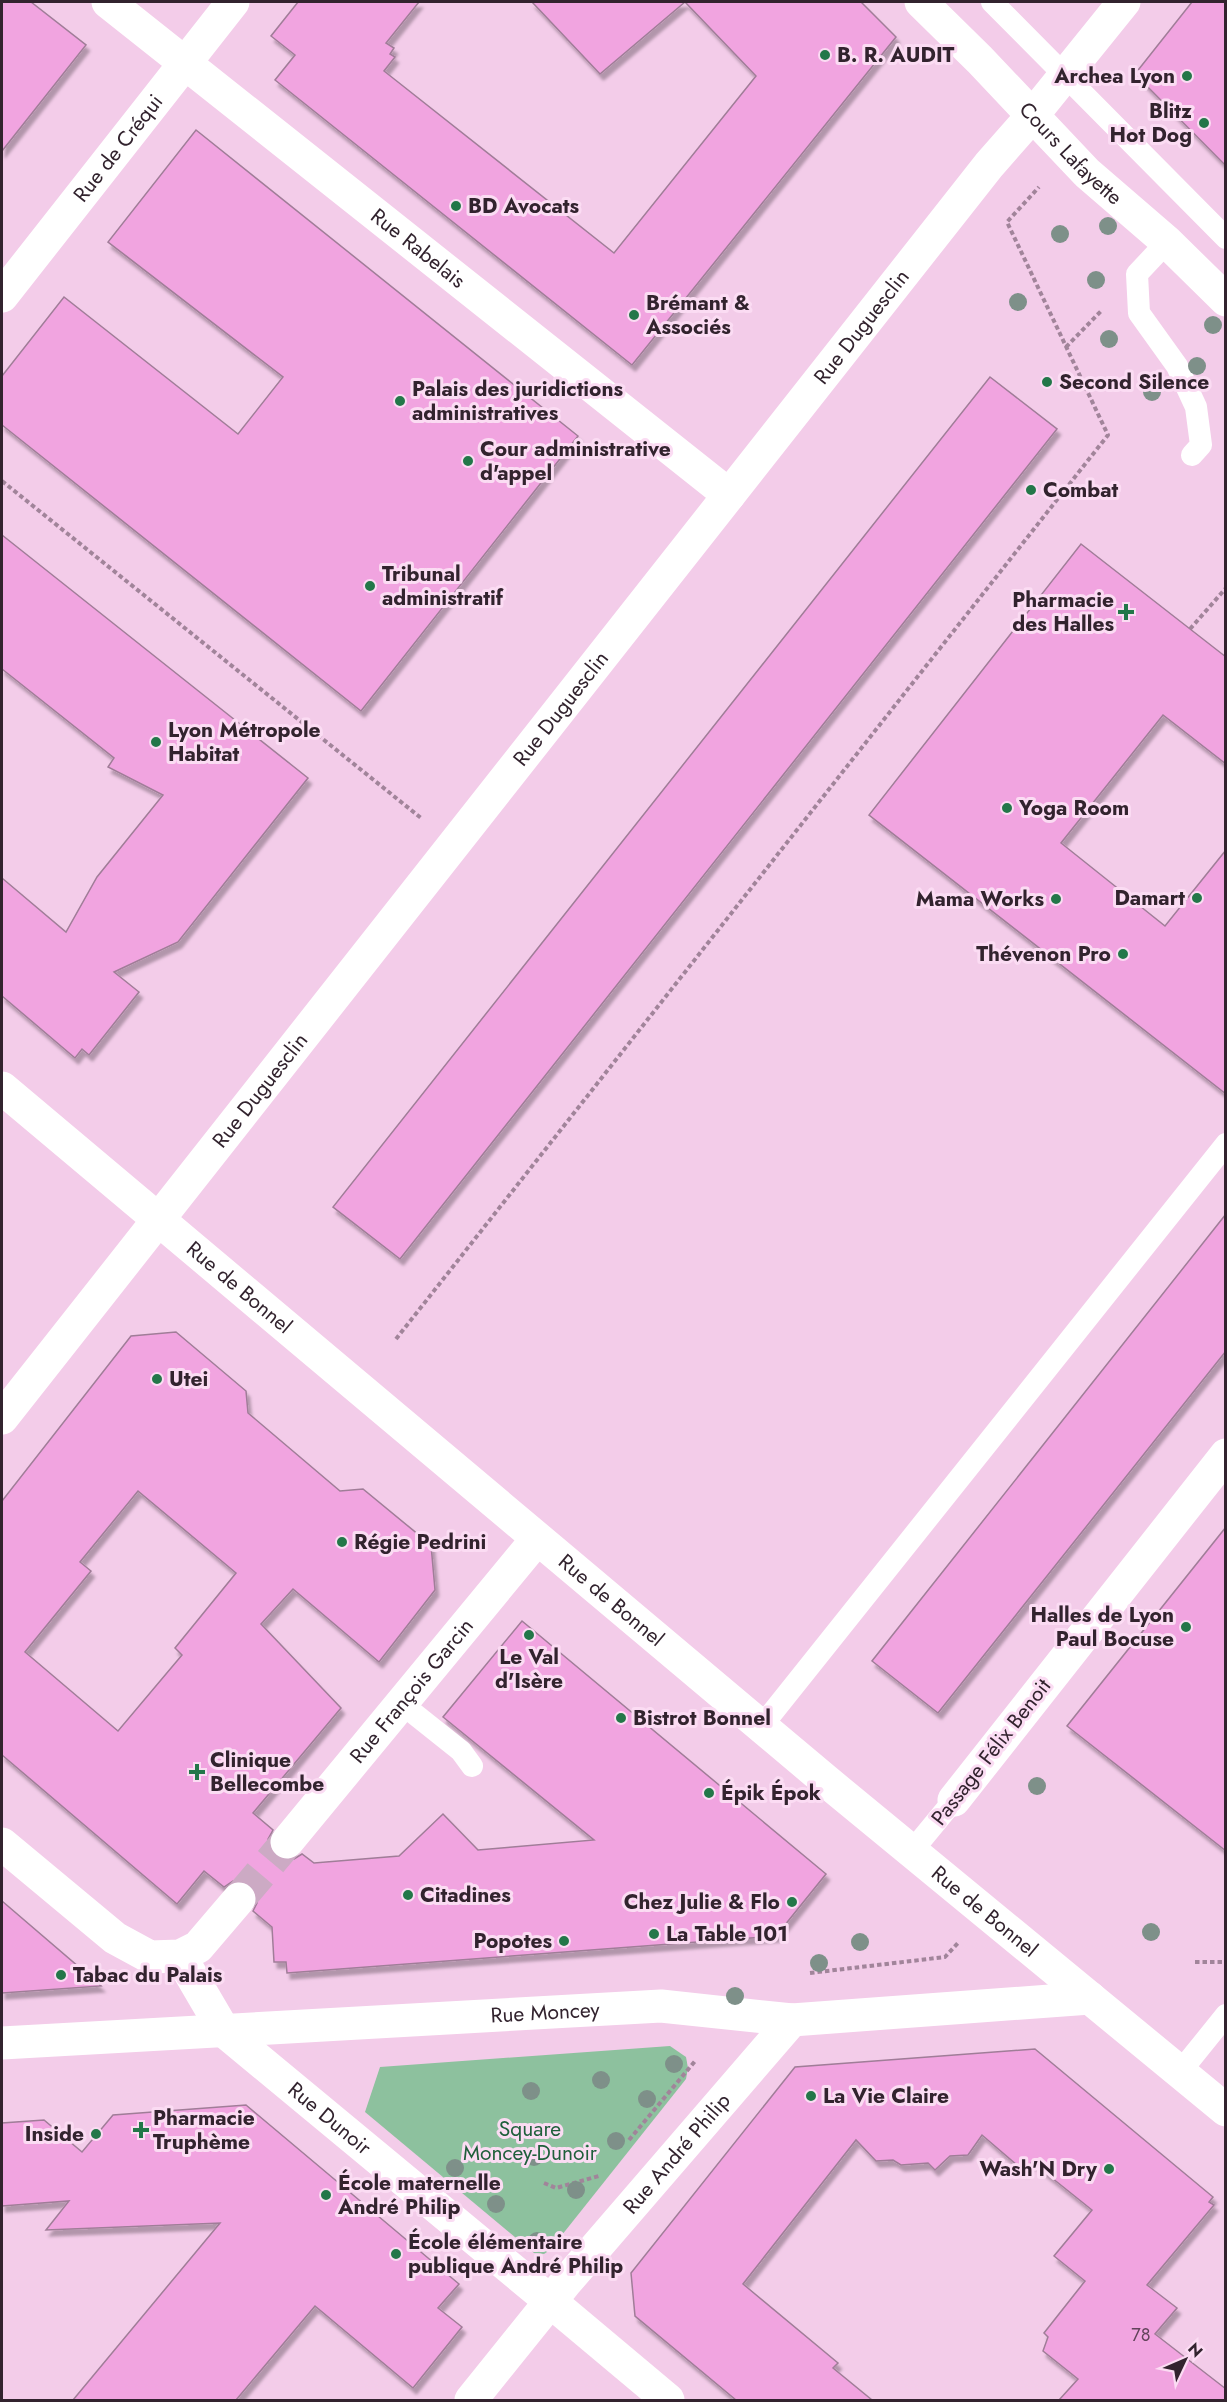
<svg xmlns="http://www.w3.org/2000/svg" width="1227" height="2402" font-family="Jost,sans-serif">
<defs>
<filter id="shadow"><feDropShadow dx="3.5" dy="6" stdDeviation="1.5" flood-color="#0004"/></filter>
</defs>
<rect width="100%" height="100%" fill="#f3cce9"/>
<path fill="#8dc19e" d="M670,2046L686,2057L688,2068L686,2079L550,2250L544,2254L534,2253L365,2112L380,2067Z"/>
<g fill="#f1a4e0" stroke="#a07d98" stroke-width="1.5" fill-rule="evenodd" filter="url(#shadow)">
<path d="M2,2H31L86,45L2,151Z"/>
<path d="M298,2H419L386,43L394,48L390,54L395,57L384,71L614,253L756,76L685,2L600,74L532,2H861L896,37L632,365L275,80L295,55L271,36Z"/>
<path d="M1192,2H1226V166L1135,74Z"/>
<path d="M196,130L578,436L361,711L2,425V376L64,297L238,434L283,377L108,242Z"/>
<path d="M990,377L1057,429L400,1259L333,1207Z"/>
<path d="M2,535L308,778L178,942L114,972L139,992L89,1055L82,1049L75,1058L2,996V878L66,932L97,877L163,795L108,767L114,758L2,669Z"/>
<path d="M1081,544L1226,657V764L1163,715L1061,843L1165,926L1226,850V1094L869,815Z"/>
<path d="M1226,1214V1351L938,1713L872,1661Z"/>
<path d="M176,1332L246,1391L248,1413L340,1491L363,1489L431,1545L435,1590L379,1662L293,1589L261,1624L341,1708L253,1813L273,1830L268,1839L270,1849L275,1856L284,1861L294,1859L302,1854L314,1863L399,1856L443,1814L478,1850L594,1840L443,1717L522,1621L826,1874L776,1936L287,1973L286,1962H274L272,1927L253,1911L257,1903V1893L251,1884L243,1881H233L224,1887L204,1871L177,1904L2,1755V1501L131,1336ZM138,1491L236,1573L175,1648L182,1655L118,1731L25,1652L91,1571L80,1562Z"/>
<path d="M1226,1527V1851L1067,1726Z"/>
<path d="M2,1901L101,1986L2,1993Z"/>
<path d="M1035,2049L1213,2197L1209,2202L1214,2205L1147,2285L1177,2308L1155,2334L1226,2389V2400H1059L1078,2379L1043,2351L1048,2337L1044,2333L1085,2281L1054,2256L1092,2210L1032,2162L1024,2171L982,2135L968,2155L950,2156L935,2170L928,2163L901,2165L893,2160L876,2161L856,2140L743,2284L838,2363L833,2368L872,2400H736L635,2316L631,2273L795,2067Z"/>
<path d="M246,2105L459,2284L438,2308L462,2327L413,2388L315,2306L236,2400H73L220,2223L46,2230L69,2201L2,2206V2123L44,2120L82,2152L113,2115Z"/>
</g>
<g fill="none" stroke-linecap="round" stroke-linejoin="round">
<path stroke="#ccaac4" stroke-width="33" stroke-dasharray="33 16" stroke-linecap="butt" d="M239,1899L287,1842"/>
<g stroke="#a1849a" stroke-width="4" stroke-dasharray="4.5 3" stroke-linecap="butt">
<path d="M1066,347L1102,310"/>
<path d="M2,481L421,818"/>
<path d="M1190,629L1226,588"/>
<path d="M396,1339L1108,435L1007,222L1039,187"/>
<path d="M1195,1962H1226"/>
<path d="M810,1973L945,1957L958,1943"/>
<path d="M629,2140L696,2060"/>
<path d="M544,2183L556,2188L599,2176"/>
</g>
<g stroke="#fff" stroke-width="22">
<path d="M992,2L1226,238"/>
<path d="M1167,242L1137,274L1139,313L1177,366L1196,407L1201,445L1192,455"/>
<path d="M402,1704L461,1751L472,1766"/>
<path d="M761,1727L1226,1144"/>
<path d="M912,1851L954,1800"/>
<path d="M1180,2072L1226,2015"/>
</g>
<g stroke="#fff" stroke-width="33">
<path d="M954,1800L1226,1455"/>
<path id="s1" d="M180,1956L224,2031L550,2301"/>
<path id="s2" d="M2,2043L661,2006L792,2020"/>
</g>
<g stroke="#fff" stroke-width="33">
<path id="s3" d="M108,2L729,495"/>
<path id="s4" d="M2,296L233,2"/>
<path id="s5" d="M2,1418L989,165L1032,116L1124,2"/>
<path id="s6" d="M287,1842L537,1539"/>
<path d="M2,1844L115,1938L150,1957L180,1956L198,1947L239,1899"/>
<path d="M550,2301L668,2400"/>
<path id="s7" d="M471,2400L566,2282L792,2020L1090,1998"/>
</g>
<path stroke="#fff" stroke-width="33" id="s8" d="M921,2L980,60L1087,173L1167,242L1226,300"/>
<path stroke="#fff" stroke-width="33" id="s9" d="M2,1088L825,1780L1226,2110"/>
</g>
<g fill="#7e9089">
<circle cx="1108" cy="226" r="9"/>
<circle cx="1060" cy="234" r="9"/>
<circle cx="1096" cy="280" r="9"/>
<circle cx="1018" cy="302" r="9"/>
<circle cx="1213" cy="325" r="9"/>
<circle cx="1109" cy="339" r="9"/>
<circle cx="1197" cy="366" r="9"/>
<circle cx="1152" cy="392" r="9"/>
<circle cx="1037" cy="1786" r="9"/>
<circle cx="1151" cy="1932" r="9"/>
<circle cx="860" cy="1942" r="9"/>
<circle cx="819" cy="1963" r="9"/>
<circle cx="735" cy="1996" r="9"/>
<circle cx="674" cy="2064" r="9"/>
<circle cx="601" cy="2080" r="9"/>
<circle cx="531" cy="2091" r="9"/>
<circle cx="647" cy="2099" r="9"/>
<circle cx="616" cy="2141" r="9"/>
<circle cx="534" cy="2157" r="9"/>
<circle cx="455" cy="2168" r="9"/>
<circle cx="576" cy="2190" r="9"/>
<circle cx="496" cy="2204" r="9"/>
<circle cx="537" cy="2241" r="9"/>
</g>
<g fill="#237749" stroke="#fbdcf3" stroke-width="2">
<circle cx="825" cy="55" r="6"/>
<circle cx="1187" cy="76" r="6"/>
<circle cx="1204" cy="123" r="6"/>
<circle cx="456" cy="206" r="6"/>
<circle cx="634" cy="315" r="6"/>
<circle cx="1047" cy="382" r="6"/>
<circle cx="400" cy="401" r="6"/>
<circle cx="468" cy="461" r="6"/>
<circle cx="1031" cy="490" r="6"/>
<circle cx="370" cy="586" r="6"/>
<path d="M1123 603h6v6h6v6h-6v6h-6v-6h-6v-6h6z"/>
<circle cx="156" cy="742" r="6"/>
<circle cx="1007" cy="808" r="6"/>
<circle cx="1197" cy="898" r="6"/>
<circle cx="1056" cy="899" r="6"/>
<circle cx="1123" cy="954" r="6"/>
<circle cx="157" cy="1379" r="6"/>
<circle cx="342" cy="1542" r="6"/>
<circle cx="1186" cy="1627" r="6"/>
<circle cx="529" cy="1635" r="6"/>
<circle cx="621" cy="1718" r="6"/>
<path d="M194 1763h6v6h6v6h-6v6h-6v-6h-6v-6h6z"/>
<circle cx="709" cy="1793" r="6"/>
<circle cx="408" cy="1895" r="6"/>
<circle cx="792" cy="1902" r="6"/>
<circle cx="654" cy="1934" r="6"/>
<circle cx="564" cy="1941" r="6"/>
<circle cx="61" cy="1975" r="6"/>
<circle cx="811" cy="2096" r="6"/>
<path d="M138 2121h6v6h6v6h-6v6h-6v-6h-6v-6h6z"/>
<circle cx="96" cy="2134" r="6"/>
<circle cx="1109" cy="2169" r="6"/>
<circle cx="326" cy="2195" r="6"/>
<circle cx="396" cy="2254" r="6"/>
</g>
<g text-anchor="middle" dominant-baseline="central" stroke-width="6" stroke-linejoin="round" paint-order="stroke">
<g font-size="18" fill="#62435a">
<text x="1141" y="2335">78</text>
</g>
<g font-size="21" font-weight="bold" fill="#32232e" stroke="#fbdcf3" text-anchor="start">
<text x="837" y="55">B. R. AUDIT</text>
<text x="1175" y="76" text-anchor="end">Archea Lyon</text>
<text x="1192" y="111" text-anchor="end">Blitz<tspan x="1192" dy="24">Hot Dog</tspan></text>
<text x="468" y="206">BD Avocats</text>
<text x="646" y="303">Brémant &amp;<tspan x="646" dy="24">Associés</tspan></text>
<text x="1059" y="382">Second Silence</text>
<text x="412" y="389">Palais des juridictions<tspan x="412" dy="24">administratives</tspan></text>
<text x="480" y="449">Cour administrative<tspan x="480" dy="24">d'appel</tspan></text>
<text x="1043" y="490">Combat</text>
<text x="382" y="574">Tribunal<tspan x="382" dy="24">administratif</tspan></text>
<text x="1114" y="600" text-anchor="end">Pharmacie<tspan x="1114" dy="24">des Halles</tspan></text>
<text x="168" y="730">Lyon Métropole<tspan x="168" dy="24">Habitat</tspan></text>
<text x="1019" y="808">Yoga Room</text>
<text x="1185" y="898" text-anchor="end">Damart</text>
<text x="1044" y="899" text-anchor="end">Mama Works</text>
<text x="1111" y="954" text-anchor="end">Thévenon Pro</text>
<text x="169" y="1379">Utei</text>
<text x="354" y="1542">Régie Pedrini</text>
<text x="1174" y="1615" text-anchor="end">Halles de Lyon<tspan x="1174" dy="24">Paul Bocuse</tspan></text>
<text x="529" y="1657" text-anchor="middle">Le Val<tspan x="529" dy="24">d'Isère</tspan></text>
<text x="633" y="1718">Bistrot Bonnel</text>
<text x="210" y="1760">Clinique<tspan x="210" dy="24">Bellecombe</tspan></text>
<text x="721" y="1793">Épik Épok</text>
<text x="420" y="1895">Citadines</text>
<text x="780" y="1902" text-anchor="end">Chez Julie &amp; Flo</text>
<text x="666" y="1934">La Table 101</text>
<text x="552" y="1941" text-anchor="end">Popotes</text>
<text x="73" y="1975">Tabac du Palais</text>
<text x="823" y="2096">La Vie Claire</text>
<text x="153" y="2118">Pharmacie<tspan x="153" dy="24">Truphème</tspan></text>
<text x="84" y="2134" text-anchor="end">Inside</text>
<text x="1097" y="2169" text-anchor="end">Wash'N Dry</text>
<text x="338" y="2183">École maternelle<tspan x="338" dy="24">André Philip</tspan></text>
<text x="408" y="2242">École élémentaire<tspan x="408" dy="24">publique André Philip</tspan></text>
</g>
<g font-size="21" fill="#32232e" stroke="#fbdcf3">
<text stroke="none"><textPath href="#s4" startOffset="188">Rue de Créqui</textPath></text>
<text stroke="none"><textPath href="#s8" startOffset="213">Cours Lafayette</textPath></text>
<text stroke="none"><textPath href="#s3" startOffset="396">Rue Rabelais</textPath></text>
<text stroke="none"><textPath href="#s5" startOffset="1389">Rue Duguesclin</textPath></text>
<text stroke="none"><textPath href="#s5" startOffset="903">Rue Duguesclin</textPath></text>
<text stroke="none"><textPath href="#s5" startOffset="417">Rue Duguesclin</textPath></text>
<text stroke="none"><textPath href="#s9" startOffset="310">Rue de Bonnel</textPath></text>
<text stroke="none"><textPath href="#s9" startOffset="796">Rue de Bonnel</textPath></text>
<text stroke="none"><textPath href="#s6" startOffset="196">Rue François Garcin</textPath></text>
<text transform="translate(991 1752) rotate(-52)">Passage Félix Benoit</text>
<text stroke="none"><textPath href="#s9" startOffset="1282">Rue de Bonnel</textPath></text>
<text stroke="none"><textPath href="#s2" startOffset="544">Rue Moncey</textPath></text>
<text stroke="none"><textPath href="#s1" startOffset="224">Rue Dunoir</textPath></text>
<text stroke="none"><textPath href="#s7" startOffset="321">Rue André Philip</textPath></text>
</g>
<g font-size="21" fill="#1f5f3b" stroke="#fbdcf3">
<text x="530" y="2129">Square<tspan x="530" dy="24">Moncey-Dunoir</tspan></text>
</g>
</g>
<rect width="1227" height="2402" fill="none" stroke="#32232e" stroke-width="6"/>
<g transform="translate(1185 2360) rotate(46)" stroke="#fbdcf3" stroke-width="4.5" paint-order="stroke">
<path d="M0-4.5L10 22L0 15L-10 22Z" fill="#32232e"/>
<text y="-9" font-size="16" font-weight="bold" text-anchor="middle" fill="#32232e">N</text>
</g>
</svg>
